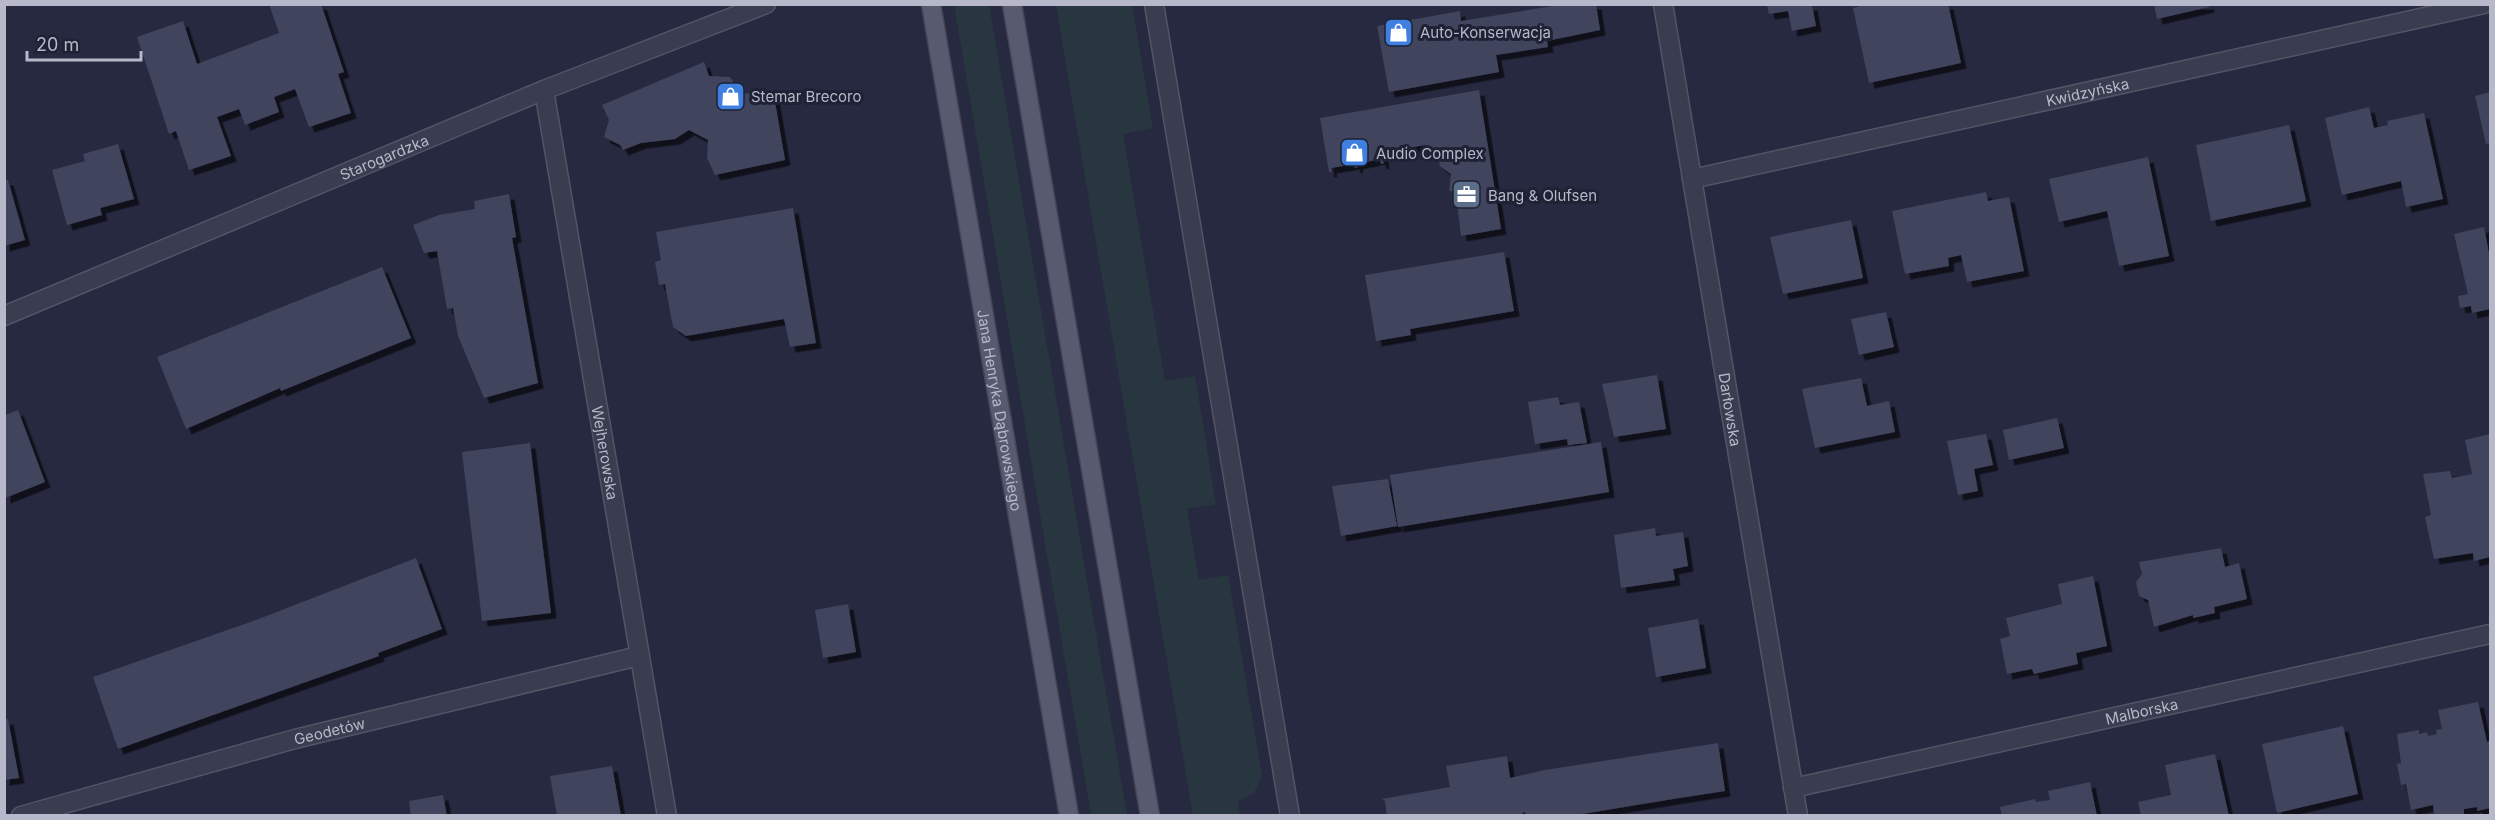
<svg xmlns="http://www.w3.org/2000/svg" width="2495" height="820" font-family="Inter,sans-serif">
<defs>
<filter id="shadow"><feDropShadow dx="5.5" dy="5.5" stdDeviation="0" flood-color="#0009"/></filter>
</defs>
<rect width="100%" height="100%" fill="#26293f"/>
<g fill="#283640">
<path d="M954,5H989L1127,815H1091Z"/>
<path d="M1056,5H1132L1153,128L1123,134L1165,381L1195,376L1216,504L1187,509L1199,580L1228,575L1262,776L1254,793L1238,802L1240,815H1193Z"/>
</g>
<g fill="#40445d" filter="url(#shadow)">
<path d="M269,4H321L344,72L338,74L351,113L309,127L295,89L274,97L279,112L245,125L239,109L217,117L231,156L189,170L176,131L169,134L137,37L183,21L197,64L279,33Z"/>
<path d="M1565,4H1596L1600,30L1547,41L1548,47L1496,55L1499,72L1389,92L1377,26L1460,11L1461,21Z"/>
<path d="M1867,4H1948L1961,63L1869,83L1853,8Z"/>
<path d="M2154,4H2209V7L2157,19Z"/>
<path d="M1767,5H1812L1816,26L1792,31L1788,11L1769,14Z"/>
<path d="M704,62L709,76L730,77L742,94L773,90L785,160L715,175L707,158L708,140L689,130L675,139L641,143L623,150L620,145L604,137L609,120L602,105Z"/>
<path d="M1479,90L1501,229L1461,236L1456,194L1449,190L1451,174L1440,166L1437,150L1427,152L1426,145L1382,152L1384,163L1381,164L1380,159L1357,164L1358,167L1355,168L1354,164L1331,168L1332,172H1329L1320,118Z"/>
<path d="M2490,92V143L2486,144L2475,96Z"/>
<path d="M2369,107L2374,128L2388,125L2387,121L2424,113L2443,199L2406,207L2401,181L2342,195L2325,118Z"/>
<path d="M2289,125L2306,201L2211,221L2196,145Z"/>
<path d="M118,144L134,199L100,208L102,215L67,225L52,170L85,161L83,154Z"/>
<path d="M2148,157L2169,256L2119,266L2107,211L2059,222L2049,179Z"/>
<path d="M4,180H8L25,240L4,246Z"/>
<path d="M1986,192L1988,201L2009,197L2024,271L1967,282L1961,255L1948,258L1949,266L1905,274L1892,211Z"/>
<path d="M509,194L516,237L512,238L538,383L484,398L458,336L453,308L447,309L437,251L424,253L413,225L439,215L475,209L474,201Z"/>
<path d="M793,208L816,343L790,347L784,319L686,336L673,327L665,284L659,285L655,262L661,260L656,232Z"/>
<path d="M1851,220L1863,278L1783,294L1770,237Z"/>
<path d="M2484,227L2490,259V309L2472,313L2471,306L2460,308L2458,296L2468,294L2454,234Z"/>
<path d="M1504,252L1514,311L1410,329L1411,335L1376,341L1365,275Z"/>
<path d="M382,267L411,338L281,391L280,388L186,429L157,357Z"/>
<path d="M1886,312L1894,347L1859,355L1851,319Z"/>
<path d="M1657,375L1666,429L1614,437L1602,384Z"/>
<path d="M1861,378L1867,406L1889,401L1895,432L1815,448L1802,389Z"/>
<path d="M1558,397L1560,405L1579,402L1587,443L1568,445L1567,439L1535,444L1528,402Z"/>
<path d="M18,410L45,482L5,498V415Z"/>
<path d="M2057,418L2064,448L2009,460L2003,430Z"/>
<path d="M1986,434L1993,465L1974,469L1978,491L1958,495L1947,441Z"/>
<path d="M2490,434V557L2474,561L2473,553L2434,559L2425,517L2431,515L2423,474L2450,471L2452,478L2472,474L2465,440Z"/>
<path d="M1601,442L1609,492L1398,527L1390,475Z"/>
<path d="M530,443L551,613L482,621L462,452Z"/>
<path d="M1388,479L1397,526L1341,536L1332,486Z"/>
<path d="M1655,528L1656,536L1683,532L1688,566L1673,569L1675,580L1621,588L1614,535Z"/>
<path d="M2221,548L2225,567L2239,563L2247,599L2214,607L2215,613L2193,618V615L2154,627L2148,600L2139,596L2136,582L2142,574L2139,562Z"/>
<path d="M416,558L442,629L378,653L379,656L118,749L93,677L256,620Z"/>
<path d="M2093,576L2107,646L2076,653L2078,664L2034,674L2032,669L2007,674L2000,639L2010,636L2006,618L2062,604L2058,584Z"/>
<path d="M848,604L856,652L823,658L815,610Z"/>
<path d="M1698,619L1706,668L1656,677L1648,628Z"/>
<path d="M2478,702L2487,742L2490,741V808L2477,811V807L2464,809V814L2457,816H2434L2433,805L2411,810L2406,784L2401,785L2397,764L2401,763L2397,734L2419,730V734L2427,732L2428,736L2437,734L2436,730L2442,729L2438,710Z"/>
<path d="M8,719L19,778L4,780V720Z"/>
<path d="M2343,726L2358,794L2277,813L2262,744Z"/>
<path d="M1718,743L1725,791L1673,799L1570,816H1525V812L1517,816H1387L1385,801L1382,799L1450,787L1446,766L1507,756L1510,778L1545,770Z"/>
<path d="M2215,754L2229,816H2141L2138,802L2171,795L2165,765Z"/>
<path d="M612,766L621,816H557L550,776Z"/>
<path d="M2090,782L2097,816H2002L2000,807L2035,799L2036,802L2050,800L2048,791Z"/>
<path d="M443,795L447,816H411L409,801Z"/>
</g>
<g fill="none" stroke-linecap="round" stroke-linejoin="round">
<defs>
<g id="minor">
<path d="M1154,4L1290,816"/>
<path id="s1" d="M1663,4L1798,816"/>
<path id="s2" d="M544,90L667,816"/>
<path id="s3" d="M1692,179L2484,4"/>
<path id="s4" d="M4,316L544,90L766,4"/>
<path id="s5" d="M1793,788L2490,634"/>
<path id="s6" d="M21,816L295,739L639,656"/>
</g>
<g id="primary">
<path id="s7" d="M931,4L1069,816"/>
<path d="M1012,4L1150,816"/>
</g>
</defs>
<use href="#minor" stroke="#525467" stroke-width="21"/>
<use href="#primary" stroke="#444558" stroke-width="21"/>
<use href="#minor" stroke="#3a3d4f" stroke-width="18"/>
<use href="#primary" stroke="#585b6f" stroke-width="18"/>
</g>
<defs>
<symbol id="shop-square" viewBox="-11 -11 22 22"><rect x="-9" y="-9" width="18" height="18" rx="4" fill="#3f7fe0" stroke="#1f2134"/><path d="M-5-2.5h2.3a2.7 3.5 0 0 1 5.4 0H5L5.5 6h-11ZM-1.5-2.5h3a1.5 2.3 0 0 0-3 0Z" fill="#fff"/></symbol>
<symbol id="office-square" viewBox="-11 -11 22 22"><rect x="-9" y="-9" width="18" height="18" rx="4" fill="#5c6f8a" stroke="#1f2134"/><path d="M-6-3h4V-5.5h4V-3h4V5H-6ZM-1-4.5V-3h2v-1.5ZM-6 0V1H6V0Z" fill="#fff"/></symbol>
</defs>
<g fill-rule="evenodd">
<use href="#shop-square" x="1382" y="16" width="33" height="33"/>
<use href="#shop-square" x="714" y="80" width="33" height="33"/>
<use href="#shop-square" x="1338" y="136" width="33" height="33"/>
<use href="#office-square" x="1450" y="178" width="33" height="33"/>
</g>
<g text-anchor="middle" dominant-baseline="central" stroke-width="6" stroke-linejoin="round" paint-order="stroke">
<g font-size="15" fill="#b7b8ca" stroke="#1f2134" text-anchor="start">
<text x="1420" y="32">Auto-Konserwacja</text>
<text x="751" y="96">Stemar Brecoro</text>
<text x="1376" y="153">Audio Complex</text>
<text x="1488" y="195">Bang &amp; Olufsen</text>
</g>
<g font-size="15" fill="#b7b8ca" stroke="#1f2134">
<text stroke="none"><textPath href="#s3" startOffset="405">Kwidzyńska</textPath></text>
<text stroke="none"><textPath href="#s4" startOffset="412">Starogardzka</textPath></text>
<text stroke="none"><textPath href="#s7" startOffset="412">Jana Henryka Dąbrowskiego</textPath></text>
<text stroke="none"><textPath href="#s1" startOffset="411">Darłowska</textPath></text>
<text stroke="none"><textPath href="#s2" startOffset="368">Wejherowska</textPath></text>
<text stroke="none"><textPath href="#s5" startOffset="357">Malborska</textPath></text>
<text stroke="none"><textPath href="#s6" startOffset="320">Geodetów</textPath></text>
</g>
</g>
<rect width="2495" height="820" fill="none" stroke="#b7b8ca" stroke-width="12"/>
<path d="M27 51v9h114v-9" fill="none" stroke="#b7b8ca" stroke-width="3"/>
<text x="36" y="51" font-size="18" fill="#b7b8ca" stroke="#1f2134" stroke-width="4.5" paint-order="stroke">20 m</text>
</svg>
